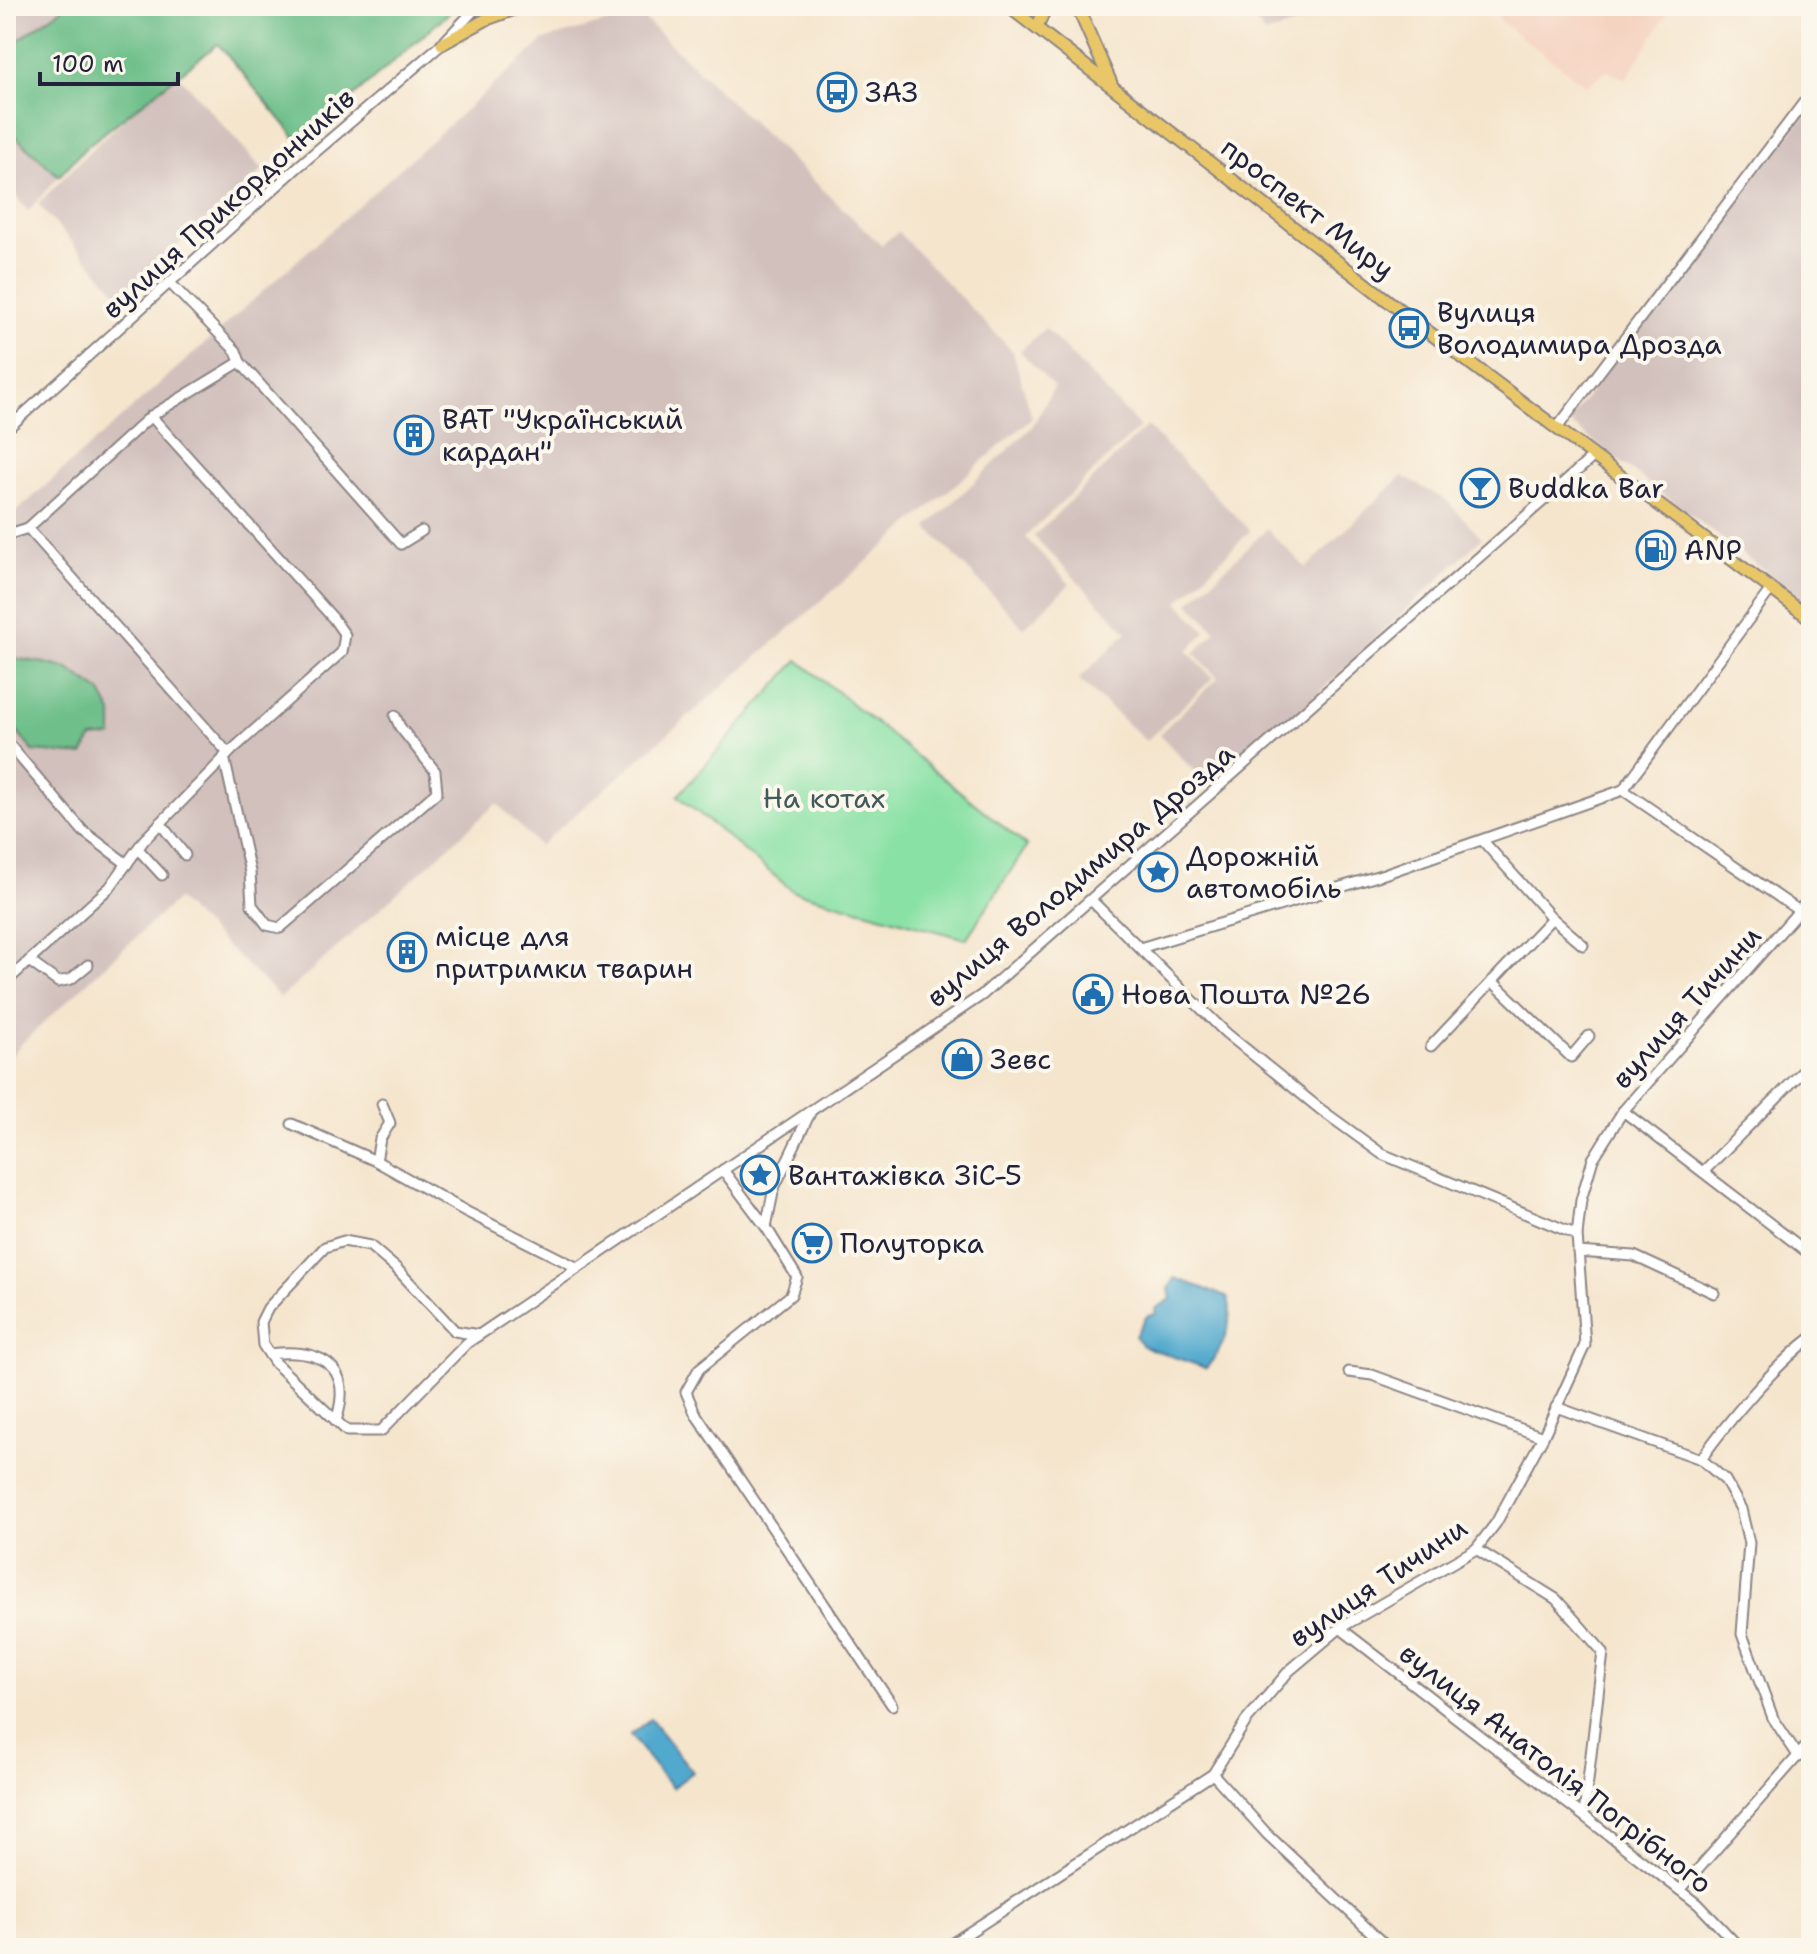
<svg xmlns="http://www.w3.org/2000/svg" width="1817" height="1954" font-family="'Shantell Sans',sans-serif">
<rect width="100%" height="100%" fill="#fbf7ec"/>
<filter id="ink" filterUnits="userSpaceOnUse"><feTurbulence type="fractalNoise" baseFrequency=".0125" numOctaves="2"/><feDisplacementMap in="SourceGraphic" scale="16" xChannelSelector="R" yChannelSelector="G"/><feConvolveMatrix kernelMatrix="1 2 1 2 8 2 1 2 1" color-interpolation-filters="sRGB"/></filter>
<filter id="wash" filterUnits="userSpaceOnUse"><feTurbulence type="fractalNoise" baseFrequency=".006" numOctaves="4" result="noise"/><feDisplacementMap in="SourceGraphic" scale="32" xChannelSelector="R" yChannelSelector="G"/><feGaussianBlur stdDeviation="1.8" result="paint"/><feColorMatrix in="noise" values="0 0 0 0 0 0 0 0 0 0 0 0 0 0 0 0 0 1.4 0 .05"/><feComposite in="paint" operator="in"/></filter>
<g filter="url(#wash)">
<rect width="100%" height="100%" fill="#f5e5cd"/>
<path fill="#f5d3c1" d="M1496,6H1672L1626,79L1607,71L1587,86L1500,21Z"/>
<g fill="#d1c0bc">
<path d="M6,6H66L6,49Z"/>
<path d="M1250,6H1305L1310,21L1264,34L1251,14Z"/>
<path d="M641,16L881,245L898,232L1013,352L1032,418L539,846L497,803L281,998L177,899L20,1045L6,1062V521L544,40L625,17Z"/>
<path d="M176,72L263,170L120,296L38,204L96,145Z"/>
<path d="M1811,109V330L1806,335L1811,340V606L1568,422L1730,205Z"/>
<path d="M6,128L59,176L28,211L6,184Z"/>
<path d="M1045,328L1140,427L1025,537L1070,584L1024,628L927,527L1032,427L1054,387L1020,351Z"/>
<path d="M1147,426L1250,531L1178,602L1206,632L1187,651L1213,678L1146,741L1079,679L1127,632L1034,536Z"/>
<path d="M1402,476L1446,500L1482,538L1214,792L1159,734L1218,678L1194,653L1216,631L1189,603L1267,529L1306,568Z"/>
</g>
<path fill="#89e1a5" stroke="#568270" stroke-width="2" d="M798,660L1027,846L966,939L793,891L678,796Z"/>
<g fill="#6ebf8a" stroke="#487062" stroke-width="2">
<path d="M66,6H457L300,143L218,44L87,146L59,176L6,128V49Z"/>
<path d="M6,657L45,663L68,669L100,691L112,713V736L92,738L83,755L33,751L6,719Z"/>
</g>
<g fill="#51a9ce" stroke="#3a6684" stroke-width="2">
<path d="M1175,1278L1228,1297C1235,1321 1222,1351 1206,1368L1142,1346L1135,1336L1147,1316L1156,1314L1155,1309L1171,1299L1169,1289Z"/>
<path d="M650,1719L693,1772L672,1788L630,1735Z"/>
</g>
</g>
<g filter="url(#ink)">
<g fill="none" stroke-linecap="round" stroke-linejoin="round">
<defs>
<g id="minor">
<path d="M240,362L401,544L422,531"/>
<path d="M151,416L28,528L228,753"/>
<path d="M1557,428L1811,93"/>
<path d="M6,430L299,166L442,44L478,6"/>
<path d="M6,535L28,528"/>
<path d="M6,741L83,831L127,864"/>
<path d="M224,757L250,872L252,905L267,925L280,928L437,792L435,771L400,727L395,716"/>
<path d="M1623,790L1811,919"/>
<path d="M160,823L185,855"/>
<path d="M1483,841L1552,918L1583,945"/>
<path d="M138,849L162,875"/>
<path d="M1091,900L1226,1033L1320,1109L1382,1154L1577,1235"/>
<path d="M1140,948L1384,874L1623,790L1771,589"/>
<path d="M29,961L58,982L71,979L88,965"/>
<path d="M1492,981L1571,1057L1589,1036"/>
<path d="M6,982L110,887L144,840L232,750L342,652L345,635L333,618L151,416L240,362L236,351L170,283"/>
<path d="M1431,1046L1552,918"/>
<path d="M1623,1111L1811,1255"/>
<path d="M292,1124L376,1161L467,1212L578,1268"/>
<path d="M376,1161L380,1139L390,1123L382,1104"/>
<path d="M723,1170L766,1227L797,1277L791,1295L699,1369L686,1392L695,1413L892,1705"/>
<path d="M1703,1172L1811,1063"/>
<path d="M766,1227L774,1188L811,1111"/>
<path d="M1578,1252L1634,1256L1714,1293"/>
<path d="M479,1335L455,1331L397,1269L370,1246L344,1241L325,1247L268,1308L261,1322L263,1345L275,1363L347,1431H381L467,1343L479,1335L982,995L1594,456"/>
<path d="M269,1354C319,1348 355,1364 336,1421"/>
<path d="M1349,1372L1372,1375L1543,1437"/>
<path d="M1556,1407L1701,1459C1728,1421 1774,1366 1811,1338"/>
<path d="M1701,1459L1725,1480L1741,1509L1749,1543L1742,1634L1773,1718L1799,1757"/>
<path d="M1476,1549L1556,1599L1603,1652L1584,1815"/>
<path d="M1340,1628L1698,1904L1740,1948"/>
<path d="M1213,1774L1267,1834L1388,1948"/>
<path d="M1680,1890L1811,1741"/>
<path d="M945,1948L1213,1774L1246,1721L1289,1671L1340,1628L1476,1549L1496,1523L1543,1437L1585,1345L1577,1235L1581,1200L1593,1159L1623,1111L1811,897"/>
</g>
<g id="major">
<path d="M1008,6L1414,321L1811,619"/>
<path d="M1077,6L1111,83"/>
<path d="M1037,28L1046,6"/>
<path d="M442,44L487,19L523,6"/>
</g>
</defs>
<use href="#minor" stroke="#8c8484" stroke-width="13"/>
<use href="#major" stroke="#8c8484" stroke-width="15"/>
<use href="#minor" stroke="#fff" stroke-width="9"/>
<use href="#major" stroke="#e9c769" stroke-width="11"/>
</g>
</g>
<defs>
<symbol id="bus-ring" viewBox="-11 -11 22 22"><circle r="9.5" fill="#fbf7ec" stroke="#1f6fb2" stroke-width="1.5"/><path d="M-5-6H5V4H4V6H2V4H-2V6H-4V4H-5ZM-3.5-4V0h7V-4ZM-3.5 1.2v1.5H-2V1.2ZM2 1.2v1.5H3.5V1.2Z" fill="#1f6fb2"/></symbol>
<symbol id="building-ring" viewBox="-11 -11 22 22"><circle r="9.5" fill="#fbf7ec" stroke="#1f6fb2" stroke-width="1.5"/><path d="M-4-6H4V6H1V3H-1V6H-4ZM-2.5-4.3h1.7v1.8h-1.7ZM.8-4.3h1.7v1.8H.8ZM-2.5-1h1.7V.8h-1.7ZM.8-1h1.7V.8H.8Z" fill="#1f6fb2"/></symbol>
<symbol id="bar-ring" viewBox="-11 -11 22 22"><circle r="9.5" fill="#fbf7ec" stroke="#1f6fb2" stroke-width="1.5"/><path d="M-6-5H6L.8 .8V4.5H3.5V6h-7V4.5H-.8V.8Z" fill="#1f6fb2"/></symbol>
<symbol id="fuel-ring" viewBox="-11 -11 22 22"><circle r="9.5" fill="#fbf7ec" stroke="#1f6fb2" stroke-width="1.5"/><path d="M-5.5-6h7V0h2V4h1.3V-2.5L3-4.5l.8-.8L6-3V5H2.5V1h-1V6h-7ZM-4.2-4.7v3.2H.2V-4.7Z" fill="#1f6fb2"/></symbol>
<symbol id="sight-ring" viewBox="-11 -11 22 22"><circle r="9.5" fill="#fbf7ec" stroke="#1f6fb2" stroke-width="1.5"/><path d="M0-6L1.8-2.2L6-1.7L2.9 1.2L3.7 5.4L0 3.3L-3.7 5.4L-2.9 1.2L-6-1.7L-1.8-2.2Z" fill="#1f6fb2"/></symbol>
<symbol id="civic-ring" viewBox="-11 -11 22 22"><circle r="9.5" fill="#fbf7ec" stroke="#1f6fb2" stroke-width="1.5"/><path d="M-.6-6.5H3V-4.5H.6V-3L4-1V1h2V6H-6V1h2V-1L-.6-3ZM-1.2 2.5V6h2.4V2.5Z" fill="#1f6fb2"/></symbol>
<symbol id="shop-ring" viewBox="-11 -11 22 22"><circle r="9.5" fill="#fbf7ec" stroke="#1f6fb2" stroke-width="1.5"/><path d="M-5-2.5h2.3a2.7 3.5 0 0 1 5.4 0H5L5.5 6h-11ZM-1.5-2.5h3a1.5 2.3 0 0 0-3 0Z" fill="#1f6fb2"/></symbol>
<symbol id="supermarket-ring" viewBox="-11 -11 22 22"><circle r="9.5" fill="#fbf7ec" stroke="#1f6fb2" stroke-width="1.5"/><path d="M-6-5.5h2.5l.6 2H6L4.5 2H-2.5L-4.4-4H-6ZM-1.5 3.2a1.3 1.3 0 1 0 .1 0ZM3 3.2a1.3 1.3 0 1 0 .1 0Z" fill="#1f6fb2"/></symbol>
</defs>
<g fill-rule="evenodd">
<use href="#bus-ring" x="815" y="70" width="44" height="44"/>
<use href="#bus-ring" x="1387" y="306" width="44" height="44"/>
<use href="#building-ring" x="392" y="413" width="44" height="44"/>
<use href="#bar-ring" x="1458" y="466" width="44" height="44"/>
<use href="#fuel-ring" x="1634" y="528" width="44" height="44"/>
<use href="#sight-ring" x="1136" y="850" width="44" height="44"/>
<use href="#building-ring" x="385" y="930" width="44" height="44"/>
<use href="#civic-ring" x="1071" y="972" width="44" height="44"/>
<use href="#shop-ring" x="940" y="1037" width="44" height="44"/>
<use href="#sight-ring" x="738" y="1153" width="44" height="44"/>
<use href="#supermarket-ring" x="790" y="1221" width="44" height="44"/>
</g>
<g text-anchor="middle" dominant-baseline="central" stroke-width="8" stroke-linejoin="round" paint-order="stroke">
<g font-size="28" fill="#22223b" stroke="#fbf7ec" text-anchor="start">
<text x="865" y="92">ЗАЗ</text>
<text x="1437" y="312">Вулиця<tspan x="1437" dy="32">Володимира Дрозда</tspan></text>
<text x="442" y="419">ВАТ "Український<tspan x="442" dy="32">кардан"</tspan></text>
<text x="1508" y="488">Buddka Bar</text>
<text x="1684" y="550">ANP</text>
<text x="1186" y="856">Дорожній<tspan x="1186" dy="32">автомобіль</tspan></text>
<text x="435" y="936">місце для<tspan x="435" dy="32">притримки тварин</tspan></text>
<text x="1121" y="994">Нова Пошта №26</text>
<text x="990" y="1059">Зевс</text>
<text x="788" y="1175">Вантажівка ЗіС-5</text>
<text x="840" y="1243">Полуторка</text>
</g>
<g font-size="28" fill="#22223b" stroke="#fbf7ec">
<text transform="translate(228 203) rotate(-42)">вулиця Прикордонників</text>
<text transform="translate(1308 208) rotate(38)">проспект Миру</text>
<text transform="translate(1080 875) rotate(-40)">вулиця Володимира Дрозда</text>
<text transform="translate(1686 1007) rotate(-48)">вулиця Тичини</text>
<text transform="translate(1378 1582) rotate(-34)">вулиця Тичини</text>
<text transform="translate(1556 1768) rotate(38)">вулиця Анатолія Погрібного</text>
</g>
<g font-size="28" fill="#415b5b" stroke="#fbf7ec">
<text x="824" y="798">На котах</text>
</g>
</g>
<rect width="1817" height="1954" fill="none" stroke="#fbf7ec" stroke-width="32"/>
<path d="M40 72v12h138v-12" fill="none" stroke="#22223b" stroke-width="4"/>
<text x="52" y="72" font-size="24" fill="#22223b" stroke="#fbf7ec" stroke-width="6" paint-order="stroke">100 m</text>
</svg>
